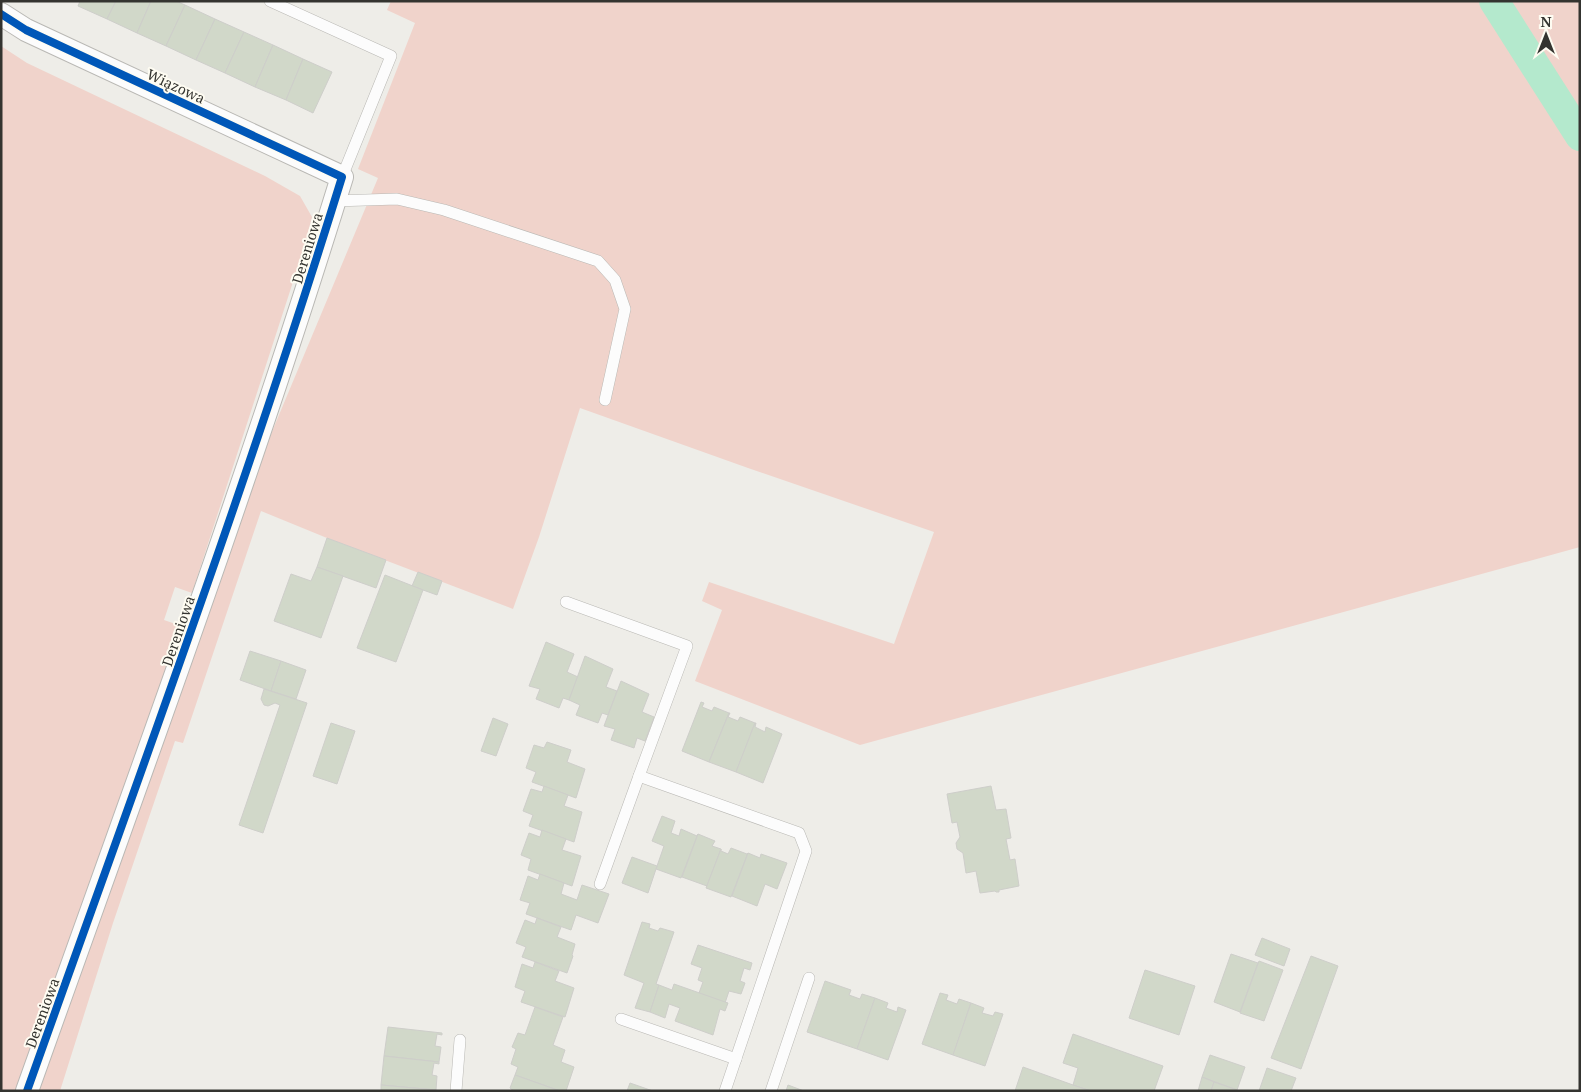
<svg xmlns="http://www.w3.org/2000/svg" width="1581" height="1092" font-family="'Noto Serif',serif">
<rect width="100%" height="100%" fill="#eeede8"/>
<g fill="#f0d3cb">
<path d="M391,1H1485L1580,151V547L860,745L695,681L722,610L702,601L709,582L894,644L934,532L748,468L580,408L539,537L513,609L327,538L261,511L183,743L175,741L113,923L60,1091H38L243,501L378,178L358,169L415,23L387,10Z"/>
<path d="M1501,1H1580V123Z"/>
<path d="M1,46L27,63L265,176L300,196L312,217L304,248L192,593L175,587L164,620L187,628L22,1091H1Z"/>
</g>
<g fill="none" stroke-linecap="round" stroke-linejoin="round">
<path stroke="#b4e9cd" stroke-width="30" d="M1494,1L1580,136"/>
</g>
<g fill="#d1d8c9" stroke="#cececa">
<path d="M80,1H116L107,19L78,6Z"/>
<path d="M116,1H151L137,33L107,19Z"/>
<path d="M151,1H176L185,5L166,46L137,33Z"/>
<path d="M185,5L215,19L196,60L166,46Z"/>
<path d="M215,19L244,32L225,73L196,60Z"/>
<path d="M244,32L273,45L255,87L225,73Z"/>
<path d="M273,45L303,59L286,100L255,87Z"/>
<path d="M303,59L332,72L313,113L286,100Z"/>
<path d="M327,538L386,560L376,588L317,567Z"/>
<path d="M317,567L343,576L321,638L274,621L291,574L311,581Z"/>
<path d="M418,572L442,581L437,595L412,586Z"/>
<path d="M385,575L423,590L396,662L357,648Z"/>
<path d="M546,642L574,654L567,672L578,677L569,700L563,698L559,708L536,699L540,689L529,686Z"/>
<path d="M250,651L281,661L271,691L240,680Z"/>
<path d="M585,656L613,669L606,687L617,691L608,715L602,713L598,723L576,715L580,705L569,700Z"/>
<path d="M281,661L306,670L296,699L271,691Z"/>
<path d="M621,681L649,694L642,712L654,717L645,741L637,738L634,748L611,740L615,729L604,726Z"/>
<path d="M264,689L307,703L263,833L239,825L280,705L275,703L268,706L264,705L261,699Z"/>
<path d="M701,702L704,703L702,707L712,711L714,707L729,713L709,762L682,751Z"/>
<path d="M729,713H730L728,717L738,721L740,717L755,723L736,772L709,762Z"/>
<path d="M493,718L508,724L496,756L481,751Z"/>
<path d="M331,723L355,731L337,784L313,776Z"/>
<path d="M755,723H756L755,727L765,732L766,727L782,734L763,783L736,772Z"/>
<path d="M547,742L571,750L567,762L585,769L576,798L532,782L536,772L526,768L534,745L544,748Z"/>
<path d="M544,786L568,795L564,806L582,812L574,842L529,826L533,815L523,811L531,789L542,792Z"/>
<path d="M991,786L996,810L1006,809L1011,838L1006,839L1010,860L1015,859L1019,886L999,890V892H996L995,891L980,893L976,871L966,873L963,853L957,849L956,843L960,837L957,822L952,823L947,794Z"/>
<path d="M662,816L675,821L671,833L679,836L681,829L697,836L698,834L681,878L656,869L664,846L652,841Z"/>
<path d="M542,830L566,839L562,850L581,856L572,886L528,870L531,859L521,855L529,833L540,837Z"/>
<path d="M698,834L715,841L712,846L721,849L707,886L682,877Z"/>
<path d="M731,848L747,854L748,853L731,897L706,888L721,849V851L728,854Z"/>
<path d="M748,853L760,858L761,854L787,863L777,889L765,884L757,906L732,896Z"/>
<path d="M632,857L657,866L648,893L622,883Z"/>
<path d="M540,874L564,883L561,894L577,900L582,885L609,894L598,923L576,915L571,930L526,914L530,903L520,900L528,876L538,880Z"/>
<path d="M537,918L561,927L557,937L575,944L572,955L573,956L567,973L522,957L526,947L516,943L525,920L535,924Z"/>
<path d="M642,922L650,924L649,928L658,931L660,928L674,932L656,984L659,985L650,1012L635,1008L644,983L624,975Z"/>
<path d="M1262,938L1290,949L1284,966L1255,955Z"/>
<path d="M698,945L752,963L750,970L744,968L740,981L745,983L741,994L729,991L725,1003L699,993L703,982L698,980L702,968L691,964Z"/>
<path d="M1231,954L1258,963L1240,1012L1214,1002Z"/>
<path d="M1311,956L1338,966L1301,1069L1271,1058Z"/>
<path d="M1259,961L1283,970L1264,1021L1240,1013Z"/>
<path d="M535,962L559,971L555,981L574,988L565,1017L521,1002L525,991L515,987L522,964L533,968Z"/>
<path d="M1145,970L1195,986L1179,1035L1129,1018Z"/>
<path d="M825,981L851,990L849,995L860,999L862,994L875,998L857,1049L807,1032Z"/>
<path d="M674,984L728,1003L725,1011L720,1009L713,1035L675,1021L680,1008L669,1004L665,1018L650,1012L659,985L672,990Z"/>
<path d="M940,993L948,995L946,1000L957,1004L959,999L971,1003L953,1055L922,1044Z"/>
<path d="M875,998L888,1003L886,1008L897,1012L898,1007L906,1010L888,1060L857,1049Z"/>
<path d="M971,1003L984,1008L982,1013L993,1016L995,1012L1003,1014L985,1066L953,1055Z"/>
<path d="M535,1007L563,1017L553,1045L565,1050L561,1062L574,1067L566,1091H560L515,1075L518,1067L511,1064L516,1049L512,1047L518,1033L525,1035Z"/>
<path d="M388,1027L442,1033V1035L437,1034L435,1046L441,1047L439,1062L384,1056Z"/>
<path d="M1073,1034L1163,1066L1154,1091H1091L1073,1085L1078,1068L1063,1063Z"/>
<path d="M1210,1055L1245,1067L1237,1090L1202,1077Z"/>
<path d="M384,1056L439,1062V1064L434,1063L432,1075L437,1076L436,1090L381,1085Z"/>
<path d="M1023,1067L1073,1085L1091,1091H1015Z"/>
<path d="M1267,1068L1296,1078L1291,1091H1259Z"/>
<path d="M515,1075L560,1091H514L510,1088Z"/>
<path d="M1202,1077L1214,1082L1211,1091H1198Z"/>
<path d="M1214,1082L1237,1090L1238,1091H1211Z"/>
<path d="M630,1083L653,1091H627Z"/>
<path d="M381,1085L436,1090V1091H381Z"/>
<path d="M788,1085L804,1091H786Z"/>
</g>
<g fill="none" stroke-linecap="round" stroke-linejoin="round">
<defs>
<g id="service">
<path d="M270,1L391,56L342,177"/>
<path d="M334,201L397,199L444,210L598,261L615,280L625,309L605,400"/>
<path d="M566,602L687,646L639,776L799,833L806,851L725,1091"/>
<path d="M600,884L639,776"/>
<path d="M621,1019L736,1059"/>
<path d="M456,1091L460,1040"/>
<path d="M771,1091L809,978"/>
</g>
<path id="minor" d="M1,14L26,30L342,177C247,485 135,787 27,1091"/>
</defs>
<use href="#service" stroke="#b9b8b4" stroke-width="12"/>
<use href="#minor" stroke="#b9b8b4" stroke-width="24"/>
<use href="#service" stroke="#fcfcfc" stroke-width="11"/>
<use href="#minor" stroke="#fcfcfc" stroke-width="22"/>
<defs>
<path id="cycleway" d="M1,14L26,30L342,177C247,485 135,787 27,1091"/>
</defs>
<use href="#cycleway" stroke="#fefcf2" stroke-width="11"/>
<use href="#cycleway" stroke="#0057b8" stroke-width="8"/>
</g>
<g text-anchor="middle" dominant-baseline="central" stroke-width="4" stroke-linejoin="round" paint-order="stroke">
<g font-size="14" fill="#343430" stroke="#fefcf2">
<text transform="translate(176 86) rotate(25)">Wiązowa</text>
<text transform="translate(307 248) rotate(-73)">Dereniowa</text>
<text transform="translate(178 631) rotate(-71)">Dereniowa</text>
<text transform="translate(42 1013) rotate(-70)">Dereniowa</text>
</g>
</g>
<rect width="1581" height="1092" fill="none" stroke="#343430" stroke-width="5"/>
<g transform="translate(1546 35)" stroke="#fefcf2" stroke-width="4" paint-order="stroke">
<path d="M0-4L9 19L0 12L-9 19Z" fill="#343430"/>
<text y="-8" font-size="14" font-weight="bold" text-anchor="middle" fill="#343430">N</text>
</g>
</svg>
